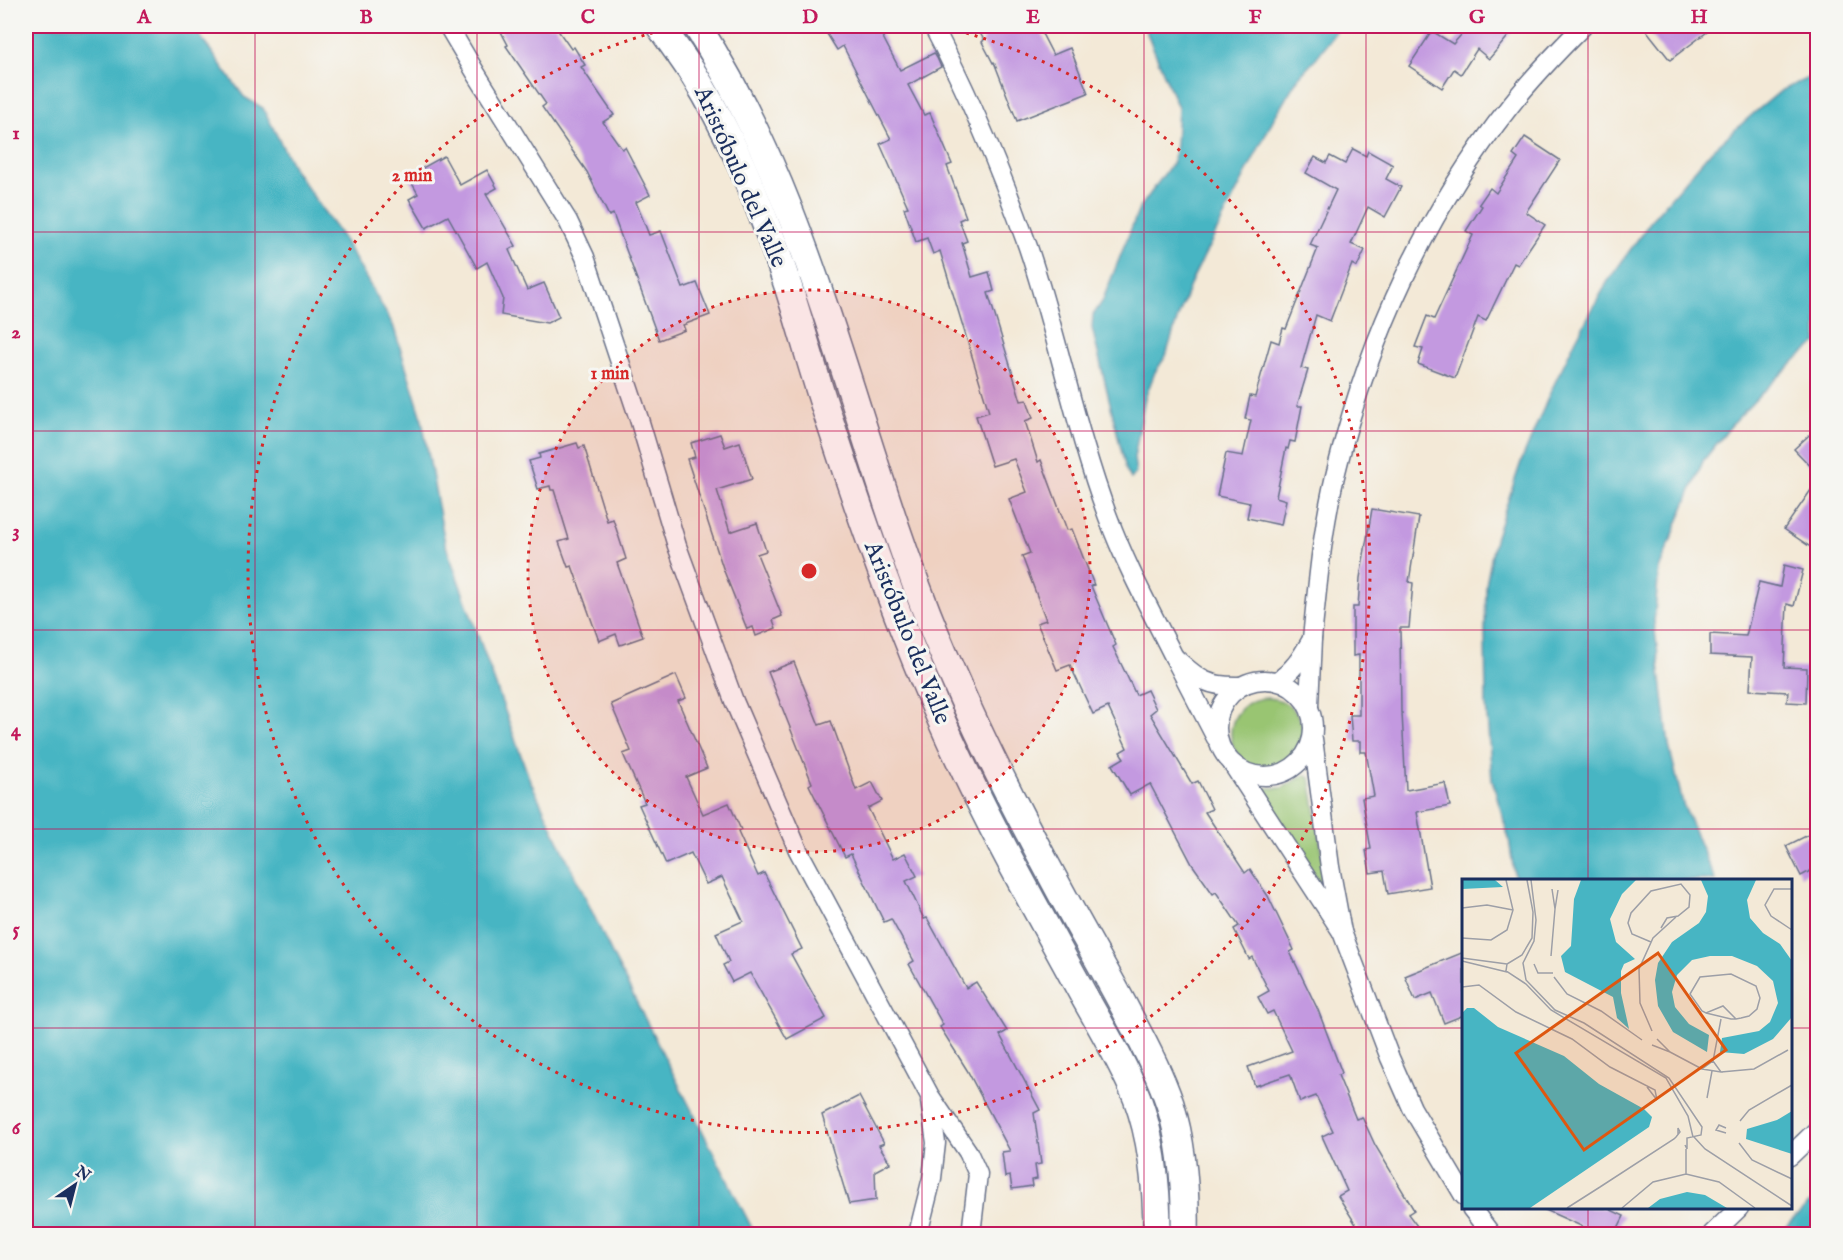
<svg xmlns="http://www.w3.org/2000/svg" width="1843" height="1260" font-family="'IM FELL English',serif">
<rect width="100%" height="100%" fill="#f6f6f2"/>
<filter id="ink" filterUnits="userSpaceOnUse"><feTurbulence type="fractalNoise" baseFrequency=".0167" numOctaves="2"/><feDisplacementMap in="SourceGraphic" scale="12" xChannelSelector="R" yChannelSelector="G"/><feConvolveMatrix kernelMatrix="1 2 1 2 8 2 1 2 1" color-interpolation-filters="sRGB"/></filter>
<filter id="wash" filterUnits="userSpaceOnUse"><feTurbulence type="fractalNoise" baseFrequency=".008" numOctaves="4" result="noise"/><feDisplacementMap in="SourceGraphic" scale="24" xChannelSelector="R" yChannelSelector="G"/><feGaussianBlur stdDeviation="1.35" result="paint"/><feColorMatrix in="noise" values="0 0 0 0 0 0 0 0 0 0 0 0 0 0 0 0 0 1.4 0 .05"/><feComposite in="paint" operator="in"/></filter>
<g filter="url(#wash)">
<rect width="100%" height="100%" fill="#f3e9d7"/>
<g fill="#99c572" stroke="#5a7a68" stroke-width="1.5">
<circle cx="1267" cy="734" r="36"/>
<path d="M1305,775L1310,778L1328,889L1325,891L1256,791L1260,788H1282Z"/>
</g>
<g fill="#47b5c3" stroke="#317290" stroke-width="1.5">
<path d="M26,26H193L244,97L263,108L294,169L344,240L393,325L421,415L445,543L529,778L613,956L755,1234H26Z"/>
<path d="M1144,26H1340L1314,61L1298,78L1274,118L1192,280L1178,317L1166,356L1155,372L1145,398L1134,458L1136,473L1131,479L1126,470L1092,328L1093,315L1102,302L1139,209L1173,162L1176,145L1178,108Z"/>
<path d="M1817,74V343L1801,355L1764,391L1734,422L1703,461L1659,569L1654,622L1669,746L1683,804L1715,880H1515L1509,839L1492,779L1486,704L1485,632L1486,585L1495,539L1521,462L1550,393L1576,339L1608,281L1653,218L1712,150L1754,113L1782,90Z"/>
<path d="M1817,1196V1234H1780L1785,1227Z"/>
</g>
<g id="blocks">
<g fill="#c399e0">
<path d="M498,26H555L571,49L574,47L585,65L581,67L614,115L603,122L622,149L625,147L650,195L636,202L649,235L661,231L683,288L697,283L710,315L683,325L685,330L659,340L613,214L609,216L587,172L542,107L546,104L506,46L508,45Z"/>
<path d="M822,26H877L900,70L934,53L937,58L941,67L908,85L924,115L930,113L952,164L947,166L966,217L959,220L967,241L962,243L972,277L989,272L994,291L988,293L1021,401L1027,400L1033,418L1025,421L1038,462L1041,460L1067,530L1072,529L1094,585L1091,586L1116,645L1113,647L1136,695L1147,690L1156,709L1150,714L1192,784L1198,781L1212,809L1205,812L1245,873L1250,869L1268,896L1294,950L1290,952L1318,1010L1342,1073L1338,1075L1356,1119L1362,1117L1375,1145L1414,1210L1408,1214L1423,1234H1362L1338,1196L1347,1191L1322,1136L1333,1131L1316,1096L1300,1102L1290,1074L1255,1086L1248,1067L1292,1051L1273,1011L1267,1014L1258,997L1269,991L1252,957L1249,959L1234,929L1239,926L1216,892L1213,894L1192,864L1150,784L1130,795L1112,765L1124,758L1120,752L1127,748L1108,707L1093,714L1070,665L1057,670L1037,623L1046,620L1022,556L1030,553L1009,499L1027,492L1014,459L992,466L976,416L989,412L940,251L933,254L927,238L916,242L904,208L908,207L880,144L891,139L843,46L837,50Z"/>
<path d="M976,26H1038L1053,55L1070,48L1088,93L1017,121L994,62L993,63L982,42L984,40Z"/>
<path d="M1469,26H1517L1489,59L1477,49L1461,74L1454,69L1442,88L1409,66L1432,31L1453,44Z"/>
<path d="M1643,26H1715L1670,60Z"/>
<path d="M1525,137L1560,160L1526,212L1545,225L1518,265L1514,263L1486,321L1478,317L1455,378L1418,364L1423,349L1415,347L1427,316L1434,319L1473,235L1466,231L1482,206L1479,204L1490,188L1496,193L1518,159L1513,155Z"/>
<path d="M1353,149L1366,156L1368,151L1393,165L1386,179L1401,187L1385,217L1368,207L1351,244L1365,250L1357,267L1352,264L1330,321L1316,315L1301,368L1308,370L1297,406H1302L1295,442L1290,441L1288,449L1286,448L1276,497L1286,500L1281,525L1247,518L1250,503L1217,496L1226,453L1243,456L1251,420L1245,419L1250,396L1255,397L1271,340L1279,343L1283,328L1286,329L1318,248L1310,245L1336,190L1306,173L1315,157L1326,163L1330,156L1345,164Z"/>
<path d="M444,156L460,185L487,170L497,188L486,194L516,246L509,250L527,290L544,283L559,317L547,323L501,315L503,298L487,262L477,268L448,216L426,228L409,199L418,194L408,176Z"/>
<path d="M1818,427V474L1794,449Z"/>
<path d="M720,434L725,447L740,442L752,479L717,490L730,532L757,523L766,551L757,554L782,616L773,620L776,628L756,636L753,627L747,629L724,571L687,459L695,457L691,443Z"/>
<path d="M577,443L579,448L584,446L607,521L613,519L626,559L617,563L643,637L620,645L616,634L599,641L572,566L568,567L559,542L569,539L554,490H551L550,486L538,489L529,461L540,458L539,454Z"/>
<path d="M1818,480V552L1784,529Z"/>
<path d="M1372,509L1419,517L1409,582L1413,583L1409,628H1400L1401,713H1402L1406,790L1445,783L1450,806L1417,812L1430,887L1388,894L1384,871L1370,873L1366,850L1371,849L1362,798L1374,796L1366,752H1360V741H1352L1350,715H1359V655L1353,656V607H1358L1360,578Z"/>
<path d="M1784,565L1803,570L1794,606L1787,604L1784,667L1807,668L1806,703L1787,702L1788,692L1750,690L1752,657L1710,655V634L1746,636L1759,582L1780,587Z"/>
<path d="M794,662L819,725L831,721L856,790L872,782L882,801L868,808L893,859L905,853L917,876L906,881L924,919L927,918L966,988L976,982L1007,1031L1000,1035L1040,1110L1034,1113L1041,1164L1035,1165L1037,1179L1031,1180L1032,1186L1012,1189L1010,1176L1005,1177L1002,1152L1010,1151L967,1070L940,1027L943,1025L909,964L914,961L891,919L884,922L851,854L845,857L809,785L812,783L768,672Z"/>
<path d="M676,675L686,698L678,701L707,768L686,777L703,814L729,803L741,830L738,832L758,876L764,873L802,949L791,954L826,1018L787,1039L750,973L732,982L723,965L729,962L716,933L743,921L722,877L706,884L691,853L666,864L639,805L645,803L623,754L631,751L611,704Z"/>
<path d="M1818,830V867L1801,876L1786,846Z"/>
<path d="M1464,952V1015L1444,1023L1432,993L1415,1000L1405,976Z"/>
<path d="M859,1096L884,1143L879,1145L890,1163L875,1171L876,1200L849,1204L822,1115Z"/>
<path d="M1541,1208H1607L1624,1216L1615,1234H1599Z"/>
</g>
</g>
</g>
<g filter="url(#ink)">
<use href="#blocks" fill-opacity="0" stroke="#677088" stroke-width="1.5"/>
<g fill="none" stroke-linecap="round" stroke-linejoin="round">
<defs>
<g id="street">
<path d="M448,26L477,75L568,221L585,257L639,419L677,546L734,701L798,850L930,1096L968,1152L978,1174L971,1234"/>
<path d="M933,26C970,97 1001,171 1028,247C1058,336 1075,429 1108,517C1126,566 1151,611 1174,657"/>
<path d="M1312,639C1318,580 1323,521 1338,464C1370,335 1427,211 1510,106C1532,78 1557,52 1583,26"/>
<circle cx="1265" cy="728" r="48"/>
<path d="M1278,681C1295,669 1302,656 1312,639L1309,706"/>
<path d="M1216,738L1174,657C1199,679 1206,687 1240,686"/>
<path d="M1233,765L1342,932L1330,867L1313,739"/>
<path d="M1342,932L1390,1058L1412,1108L1464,1196"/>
<path d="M1790,1156L1818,1129"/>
<path d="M1471,1208L1491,1234"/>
<path d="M918,1234L932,1178L936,1143L930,1101"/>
<path d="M1712,1234L1739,1208"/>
</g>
<g id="secondary">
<path d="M660,26C671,42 683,58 694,75C732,136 765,217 788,286C803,332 815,379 831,425C859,511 889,596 924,680C956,757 994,832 1034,905C1051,936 1068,967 1085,998C1103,1030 1123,1063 1137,1098C1153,1141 1157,1189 1157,1234"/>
<path d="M697,26C817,212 853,435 937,638C972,723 1014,806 1058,887C1082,932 1108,975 1131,1020C1146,1047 1160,1075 1170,1104C1183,1146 1186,1191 1185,1234"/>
</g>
</defs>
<use href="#street" stroke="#677088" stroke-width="21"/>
<use href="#secondary" stroke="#677088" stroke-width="30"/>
<use href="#street" stroke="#fff" stroke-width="18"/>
<use href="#secondary" stroke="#fff" stroke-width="27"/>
</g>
</g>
<path fill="none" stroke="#c2185b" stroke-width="1.5" stroke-opacity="0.55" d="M255,26V1234M477,26V1234M699,26V1234M922,26V1234M1144,26V1234M1366,26V1234M1588,26V880M26,232H1818M26,431H1818M26,630H1818M26,829H1818M26,1028H1464M1790,1028H1818M1588,1208V1234"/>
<circle cx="809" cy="571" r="281" fill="#d62828" fill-opacity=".12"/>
<g fill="none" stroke="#d62828" stroke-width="3" stroke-dasharray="3 6">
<circle cx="809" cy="571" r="281"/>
<path d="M940 26A561 561 0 1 1 678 26"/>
</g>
<g text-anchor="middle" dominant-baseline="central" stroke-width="6" stroke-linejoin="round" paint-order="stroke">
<g font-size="24" fill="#1b2f5e" stroke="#f6f6f2">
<text transform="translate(740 177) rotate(66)">Aristóbulo del Valle</text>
<text transform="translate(907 633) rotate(68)">Aristóbulo del Valle</text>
</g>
</g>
<g transform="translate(1462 879)">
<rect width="330" height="330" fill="#f3e9d7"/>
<path d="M0,1H33L41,8L0,10ZM119,1H174L160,15L148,40L154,63L173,80L162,85L159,92V114L167,150L155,139L151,118L103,93L99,77L109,67L112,20ZM239,1H294L285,21L288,39L301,54L318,65L330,82V138L311,160L282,175L258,173L260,159L297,152L308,143L316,124L311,102L295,87L270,77H248L230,81L215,96L210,113L213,128L227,145L247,156L245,173L211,153L196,127L193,101L196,84L210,63L237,44L244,33L246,17ZM5,129H12L36,148L102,177L137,205L182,230L190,238L187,248L68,329H0V134ZM330,232V275L284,260L285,250L315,241ZM225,313L243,316L265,329H186L198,320Z" fill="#47b5c3"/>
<path fill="none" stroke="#9d9fa7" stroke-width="1.5" d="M65,1L71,33L70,59L60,76L45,85L44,92L64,105L89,131L204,199L226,237L231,258M69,1L74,41L72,62L61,84L64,101L93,131L122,144L207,199L240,248L239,256L225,259V270L223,266M90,10L93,30L96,11M330,10H312L303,26L309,37L330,51M0,29L25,26L51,31M0,59L29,61L45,51L51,31L44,1M189,63L170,55L166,44L169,34L189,12L219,5L228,16L227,28L216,37L205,39L199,49M89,77L93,30M0,79L45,85M0,82L45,93M72,85L76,94H91M92,98L105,115L139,132L180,161M0,108L17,106L54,133L110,160L148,188L193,211L195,221L185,208M244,134L269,140H274L279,139L287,137L295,130L298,119L294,107L269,95L238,98L228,115L240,132L244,134L261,127L274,140M190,152L178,124L177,90L191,59L214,38M190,166L208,173L195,160M208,173L240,190M251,182L240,190L259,193L251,182L259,140M259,193L292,190L326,171M245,219L250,192M278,242L287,231L330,206M264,254L254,251L257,246L264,249M232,258L243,270L330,327M277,264L290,281L330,300M224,270V295M144,304L138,308L212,260L214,258L218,253L216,249V256M105,329L138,308M160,329L191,303L224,295L257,303L293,329"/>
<path fill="#de5710" fill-opacity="0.15" stroke="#de5710" stroke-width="3" d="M196,74L264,171L122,271L54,174Z"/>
<rect width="330" height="330" fill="none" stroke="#1b2f5e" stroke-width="3"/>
</g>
<circle cx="809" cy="571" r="9" fill="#d62828" stroke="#f6f6f2" stroke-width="3"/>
<g font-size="18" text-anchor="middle" font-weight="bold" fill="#d62828" stroke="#f6f6f2" stroke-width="6" stroke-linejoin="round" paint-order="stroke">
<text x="412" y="181">2 min</text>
<text x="610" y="379">1 min</text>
</g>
<rect width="1843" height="1260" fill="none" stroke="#f6f6f2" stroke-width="66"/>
<g transform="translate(75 1185) rotate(35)" stroke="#f6f6f2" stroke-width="4.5" paint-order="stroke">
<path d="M0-4.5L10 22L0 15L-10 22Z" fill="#1b2f5e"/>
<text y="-9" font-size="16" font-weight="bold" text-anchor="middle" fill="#1b2f5e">N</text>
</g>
<rect x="33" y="33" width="1777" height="1194" fill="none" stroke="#c2185b" stroke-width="2"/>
<g font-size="20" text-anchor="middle" font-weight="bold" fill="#c2185b">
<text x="144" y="23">A</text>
<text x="366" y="23">B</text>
<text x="588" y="23">C</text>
<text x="810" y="23">D</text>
<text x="1033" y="23">E</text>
<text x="1255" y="23">F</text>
<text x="1477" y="23">G</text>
<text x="1699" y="23">H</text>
<text x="16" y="139">1</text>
<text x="16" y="338">2</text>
<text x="16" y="537">3</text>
<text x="16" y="736">4</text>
<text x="16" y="935">5</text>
<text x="16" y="1134">6</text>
</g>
</svg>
